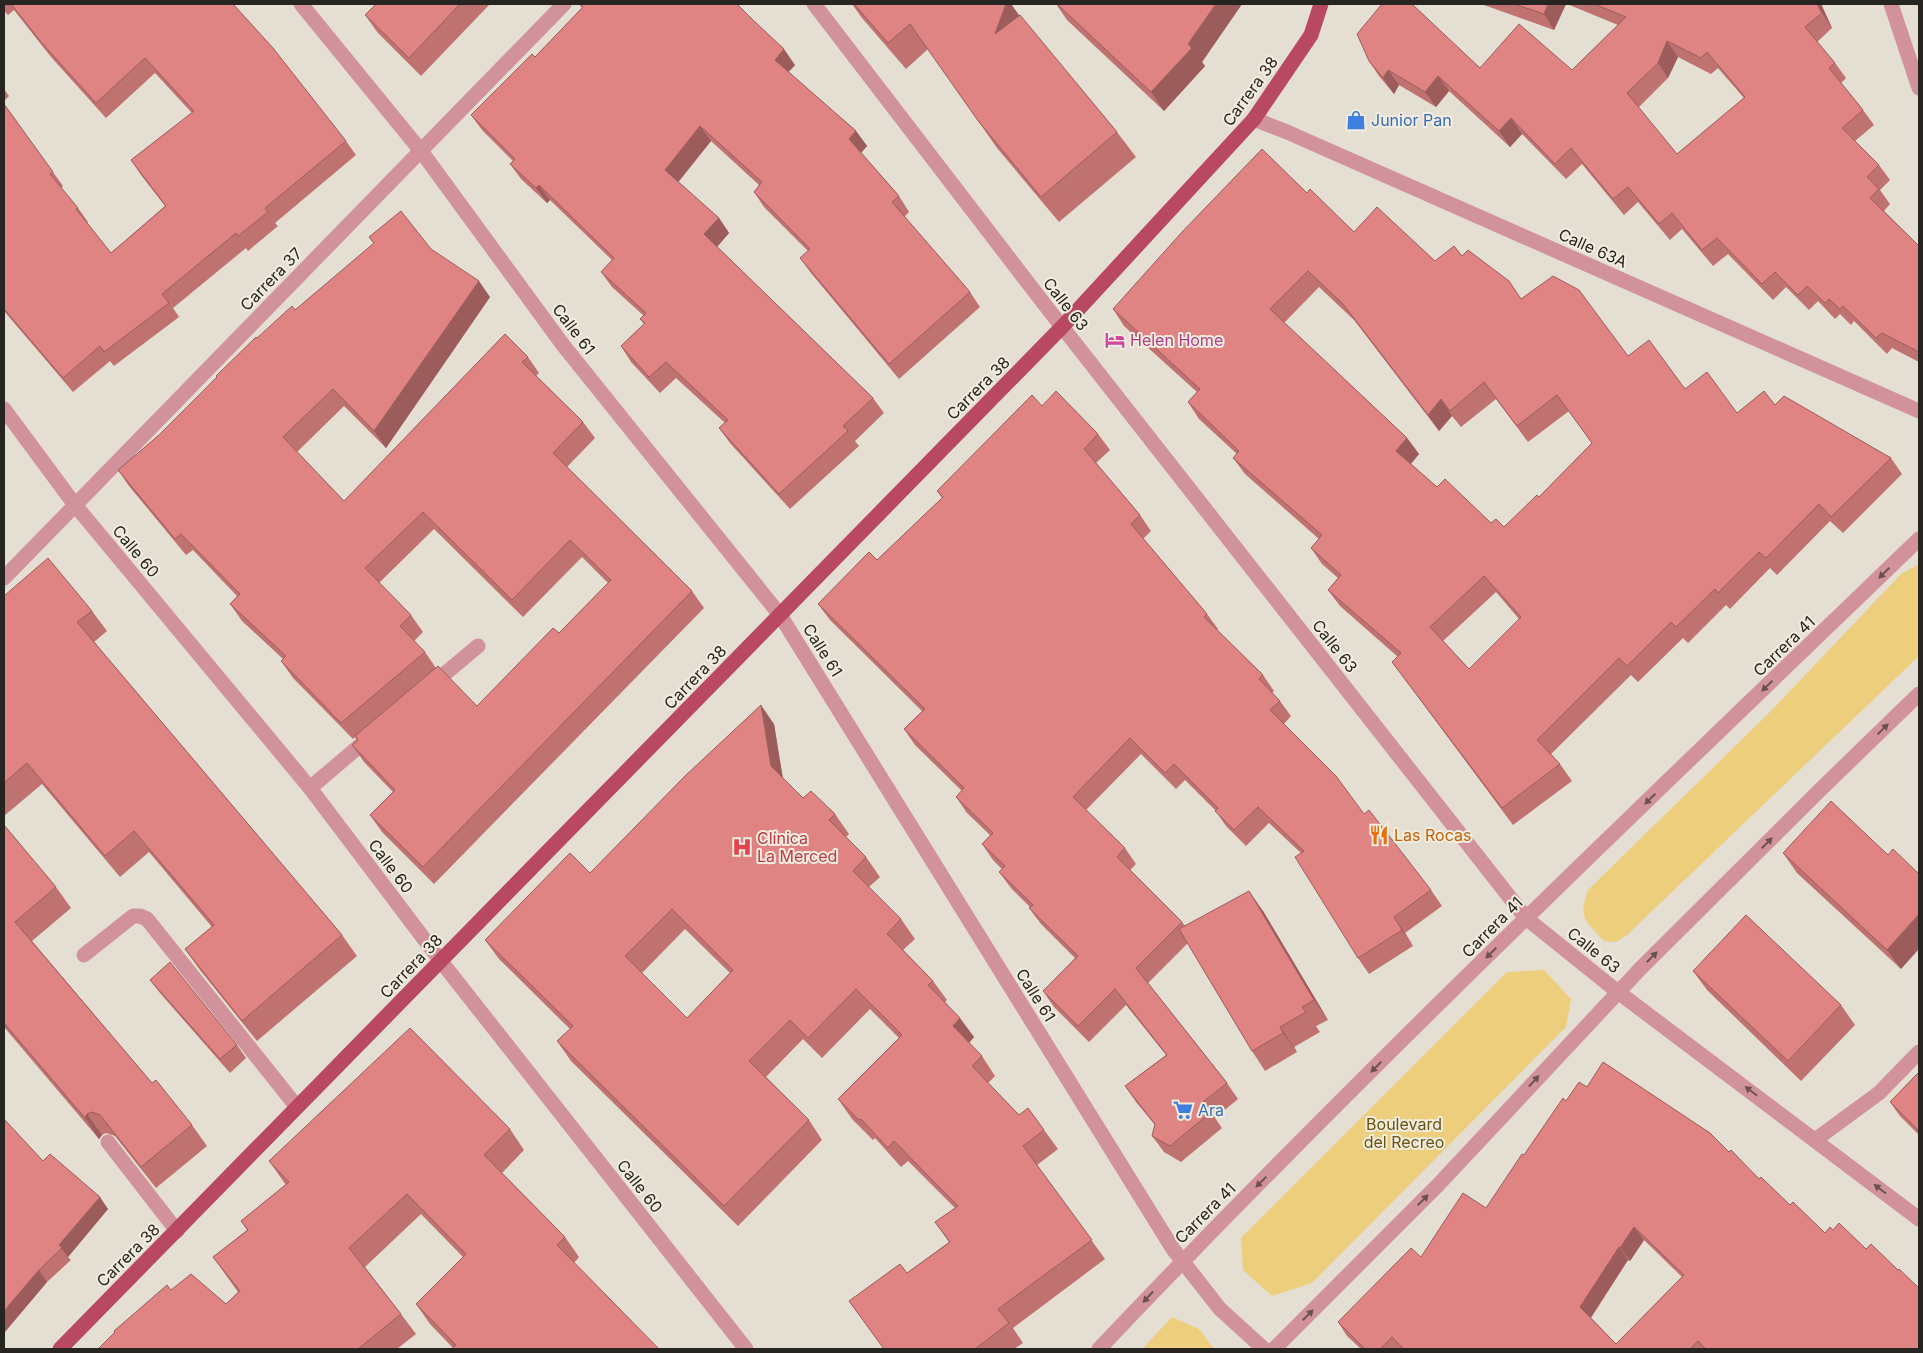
<svg xmlns="http://www.w3.org/2000/svg" width="1923" height="1353" font-family="Inter,sans-serif">
<rect width="100%" height="100%" fill="#e4dfd2"/>
<g fill="#edce7d">
<path d="M1919,564V656L1627,935L1616,942L1604,941C1585,920 1578,919 1588,890L1774,708L1901,574Z"/>
<path d="M1544,970L1571,999L1566,1027L1312,1283L1272,1296L1243,1270L1241,1238L1507,972Z"/>
<path d="M1172,1317L1199,1329L1214,1349H1142Z"/>
</g>
<g fill="none" stroke-linecap="round" stroke-linejoin="round">
<g stroke="#d1929b" stroke-width="15">
<path d="M301,4L421,151L563,345L780,615L1173,1249L1220,1309L1264,1349"/>
<path d="M814,4L1045,305L1526,918L1618,992L1919,1219"/>
<path d="M1891,4L1919,88"/>
<path d="M1254,119L1287,132L1919,411"/>
<path d="M4,409L75,505L310,788L440,960L746,1349"/>
<path d="M4,578L564,4"/>
<path d="M429,687L478,646"/>
<path d="M310,788L370,737"/>
<path d="M84,955L133,916H140L147,919L297,1107"/>
<path d="M1815,1140L1879,1093L1919,1052"/>
<path d="M108,1142L177,1231"/>
<path d="M1099,1349C1363,1070 1642,806 1919,539"/>
<path d="M1274,1349L1438,1185L1640,969L1822,788L1919,694"/>
</g>
<path stroke="#b94962" stroke-width="15" d="M60,1349L1062,327L1254,119L1311,35L1321,4"/>
</g>
<g fill="#c07271" fill-rule="evenodd">
<path d="M4,4H233L346,141L356,155L275,223L278,226L248,251L246,248L173,308L179,317L114,366L110,361L73,392L4,311V104L63,186L61,188L78,208L88,222L87,223L111,253L165,206L141,175L131,160L192,113L155,73L106,118L51,57L14,10L8,15L5,12L4,13Z"/>
<path d="M376,4H490L421,76L378,33L365,15Z"/>
<path d="M579,4H737L795,65L788,72L856,131L867,146L861,153L899,196L909,212L904,217L970,292L980,307L899,379L811,273L800,258L808,251L764,207L754,192L759,185L711,141L678,182L719,218L729,233L717,247L873,398L884,413L855,441L859,446L790,509L730,443L719,428L725,423L676,378L660,393L631,362L621,346L644,324L640,319L644,316L612,287L601,272L612,260L550,200L547,203L521,179L510,164L513,161L482,130L471,115L535,57L582,8Z"/>
<path d="M852,4H1011L1019,16L1117,132L1136,157L1059,222L997,148L928,49L906,69L862,18Z"/>
<path d="M1056,4H1242L1202,62L1205,66L1164,111L1067,20Z"/>
<path d="M1481,4H1566L1554,30Z"/>
<path d="M1567,4H1821L1832,28L1817,42L1835,63L1846,78L1841,83L1863,110L1874,125L1855,141L1879,165L1890,180L1880,190L1890,204L1884,211L1919,246V362L1892,348L1887,354L1854,321L1851,325L1840,314L1835,319L1818,301L1809,310L1786,287L1773,300L1728,254L1713,266L1682,229L1670,240L1638,202L1624,215L1582,164L1566,179L1522,134L1510,147L1449,91L1436,107L1399,85L1394,94L1379,76L1369,61L1480,68L1572,70L1618,25ZM1678,57L1711,74L1718,68L1744,98L1677,154L1638,108L1668,78Z"/>
<path d="M4,89L9,96L4,101Z"/>
<path d="M1307,193L1354,232L1435,261L1462,256L1521,299L1628,356L1685,389L1737,413L1775,405L1891,458L1902,474L1843,533L1830,521L1777,575L1770,568L1730,609L1726,605L1688,643L1683,638L1638,682L1631,675L1551,754L1560,764L1572,781L1513,825L1392,662L1398,657L1340,606L1328,590L1338,578L1322,564L1311,548L1319,539L1245,474L1233,458L1237,454L1199,419L1188,402L1197,392L1124,326L1113,309ZM1319,287L1354,320L1439,431L1452,416L1461,427L1496,399L1528,442L1569,411L1592,443L1539,497L1504,527L1491,523L1437,487L1411,464L1419,454L1407,438L1284,323ZM1496,592L1519,619L1469,669L1443,641Z"/>
<path d="M369,237L431,249L490,297L386,448L344,406L297,452L344,501L528,357L539,373L536,376L583,422L595,438L567,467L692,591L704,608L434,884L382,832L370,815L393,792L364,762L352,745L357,740L355,737L353,739L293,678L281,661L283,659L242,621L230,604L237,596L193,550L186,555L129,486L118,470L159,435L295,310L374,244ZM434,529L523,617L582,557L608,583L559,633L477,706L436,668L425,652L414,641L423,632L411,615L379,583Z"/>
<path d="M1042,406L1098,434L1110,450L1096,463L1140,515L1151,531L1143,539L1207,614L1218,629L1217,630L1263,675L1274,691L1272,693L1280,701L1291,716L1284,724L1431,890L1442,906L1405,933L1413,946L1369,974L1358,958L1301,853L1269,823L1246,846L1226,826L1215,810L1185,780L1176,789L1141,754L1086,810L1125,848L1136,864L1130,870L1182,922L1185,926L1263,911L1328,1020L1316,1026L1320,1032L1294,1047L1297,1052L1265,1071L1252,1051L1188,943L1148,983L1227,1083L1238,1099L1215,1118L1222,1128L1181,1162L1164,1152L1152,1136L1155,1125L1136,1102L1125,1086L1166,1055L1126,1005L1089,1042L1054,1007L1043,991L1075,958L1041,924L1029,908L1030,907L1011,888L999,872L1002,869L993,860L982,844L990,835L967,813L956,797L962,791L915,745L904,729L922,711L830,620L818,604L877,560L942,498L937,491Z"/>
<path d="M4,596L92,611L107,631L94,642L342,935L357,956L257,1041L200,970L185,949L212,927L149,852L120,877L42,784L4,816Z"/>
<path d="M774,724L783,779L803,798L835,814L849,834L846,837L866,857L880,877L869,887L901,919L915,939L903,950L933,981L947,1000L945,1002L974,1037L969,1043L982,1056L995,1076L988,1083L1019,1115L1044,1130L1058,1149L1037,1165L1105,1259L1013,1328L1023,1343L1014,1349H884L849,1301L907,1273L949,1242L935,1222L955,1208L908,1161L901,1167L875,1138L873,1140L852,1119L838,1099L899,1038L870,1009L822,1058L803,1039L766,1077L809,1120L822,1140L738,1226L571,1061L557,1041L570,1029L499,959L485,940L590,873ZM685,929L730,973L687,1018L642,973Z"/>
<path d="M4,825L56,887L71,908L32,941L152,1083L192,1125L207,1146L156,1188L115,1136L106,1133L102,1135L99,1139L4,1027Z"/>
<path d="M1783,853L1888,855L1901,969L1797,873Z"/>
<path d="M1693,971L1841,1005L1855,1025L1801,1081L1707,990Z"/>
<path d="M150,980L237,1045L246,1058L230,1073L160,993Z"/>
<path d="M1919,1072V1135L1900,1116L1890,1102Z"/>
<path d="M1587,1087L1729,1152L1790,1205L1825,1233L1833,1230L1866,1249L1898,1270L1919,1349H1361L1347,1336L1338,1322L1421,1257L1486,1208L1524,1155L1566,1101ZM1644,1240L1682,1277L1616,1344L1591,1318L1628,1260L1630,1261Z"/>
<path d="M510,1129L524,1150L502,1173L565,1237L579,1257L574,1263L453,1348L430,1324L416,1304L463,1257L421,1214L365,1267L401,1314L416,1334L397,1349H98L171,1290L226,1304L238,1292L213,1257L247,1230L241,1221L286,1185L269,1161Z"/>
<path d="M43,1161L108,1209L68,1257L71,1260L47,1282L4,1333Z"/>
</g>
<g fill="#9c5c5c">
<path d="M1006,4H1011L1026,25L995,34Z"/>
<path d="M1216,4H1242L1202,62L1205,66L1164,111L1151,92L1188,44Z"/>
<path d="M1548,4H1566L1554,30L1544,14Z"/>
<path d="M1817,4H1821L1832,28L1822,13Z"/>
<path d="M1667,41L1678,57L1668,78L1658,63Z"/>
<path d="M784,49L795,65L786,75L775,60Z"/>
<path d="M1388,70L1399,85L1394,94L1383,78Z"/>
<path d="M1438,76L1449,91L1436,107L1425,92Z"/>
<path d="M1511,118L1522,134L1510,147L1499,131Z"/>
<path d="M700,126L711,141L676,185L665,170Z"/>
<path d="M856,131L867,146L860,154L849,139Z"/>
<path d="M539,185L550,200L547,203L536,188Z"/>
<path d="M719,218L729,233L715,249L704,234Z"/>
<path d="M479,281L490,297L386,448L374,431Z"/>
<path d="M1441,399L1452,416L1439,431L1428,415Z"/>
<path d="M1407,438L1419,454L1408,467L1396,451Z"/>
<path d="M761,705L774,724L784,786L771,766Z"/>
<path d="M1249,891L1263,911L1328,1020L1314,1000Z"/>
<path d="M1919,914V949L1901,969L1887,950Z"/>
<path d="M1394,917L1405,933L1413,946L1402,930Z"/>
<path d="M960,1018L974,1037L966,1046L953,1026Z"/>
<path d="M1280,1027L1294,1047L1297,1052L1283,1033Z"/>
<path d="M87,1114L102,1135L99,1139L85,1118Z"/>
<path d="M100,1197L108,1209L68,1257L59,1245Z"/>
<path d="M1634,1227L1644,1240L1630,1261L1620,1248Z"/>
<path d="M1619,1247L1628,1260L1589,1320L1580,1307Z"/>
<path d="M39,1270L47,1282L4,1333V1311Z"/>
</g>
<g fill="#df8483" stroke="#9c5c5c" fill-rule="evenodd">
<path d="M11,4H233L273,48L346,141L265,208L268,212L238,236L236,233L162,294L169,303L104,352L100,346L63,378L4,309V104L53,172L50,174L78,208L76,209L111,253L166,206L131,160L194,111L145,58L96,103L41,42Z"/>
<path d="M376,4H460L409,58L365,15Z"/>
<path d="M580,4H737L754,21L784,49L775,60L856,131L849,139L899,196L892,202L970,292L889,364L800,258L810,249L754,192L762,182L700,126L665,170L719,218L704,234L873,398L843,426L848,431L779,494L719,428L728,420L666,362L649,377L621,346L645,323L640,319L646,313L601,272L614,258L539,185L536,188L510,164L515,159L471,115L532,54L535,57L583,7Z"/>
<path d="M854,4H1006L995,34L1020,15L1117,132L1041,197L979,122L910,24L888,43Z"/>
<path d="M1057,4H1216L1188,44L1192,48L1151,92Z"/>
<path d="M1382,4H1412L1480,68L1519,24L1572,70L1626,17L1594,4H1817L1822,13L1805,27L1835,63L1829,68L1863,110L1842,128L1879,165L1867,177L1879,189L1870,198L1919,246V282L1918,283L1919,286V352L1882,333L1876,338L1843,306L1840,309L1829,299L1825,303L1807,286L1798,295L1775,272L1762,284L1717,238L1702,250L1672,213L1659,224L1628,187L1613,199L1571,148L1555,164L1511,118L1499,131L1438,76L1425,92L1388,70L1383,78L1369,61L1357,34ZM1667,41L1701,58L1707,52L1745,97L1677,154L1627,93L1658,63Z"/>
<path d="M1514,4H1548L1544,14Z"/>
<path d="M1262,149L1307,193L1310,189L1354,232L1377,207L1435,261L1454,246L1462,256L1468,250L1509,281L1521,299L1553,276L1579,290L1628,356L1649,340L1685,389L1707,372L1737,413L1764,391L1775,405L1784,396L1891,458L1831,517L1819,504L1766,558L1759,552L1718,593L1715,589L1676,627L1671,622L1627,666L1619,658L1537,740L1560,764L1502,808L1392,662L1401,653L1328,590L1341,575L1311,548L1322,535L1233,458L1239,451L1188,402L1200,389L1113,309L1182,232ZM1308,271L1343,304L1428,415L1441,399L1450,411L1484,382L1517,426L1557,395L1592,443L1539,497L1537,495L1504,527L1496,519L1491,523L1445,479L1437,487L1396,451L1407,438L1270,309ZM1484,576L1521,617L1469,669L1430,627Z"/>
<path d="M401,211L431,249L479,281L374,431L333,389L283,437L344,501L505,334L528,357L522,362L583,422L553,453L692,591L423,867L370,815L395,790L352,745L358,740L355,736L438,666L477,706L553,628L559,633L611,580L570,540L512,600L423,512L365,568L411,615L400,626L425,652L341,723L281,661L286,656L230,604L240,594L181,534L175,539L118,470L159,435L217,377L216,376L256,337L257,338L292,306L295,310L374,243L369,237Z"/>
<path d="M1056,391L1098,434L1084,449L1140,515L1131,524L1207,614L1204,617L1263,675L1259,679L1280,701L1270,710L1336,776L1364,814L1369,810L1431,890L1394,917L1402,930L1358,958L1295,857L1304,851L1258,807L1234,830L1215,811L1218,808L1174,764L1165,773L1130,738L1073,797L1125,848L1117,857L1182,922L1136,968L1227,1083L1203,1102L1211,1112L1170,1146L1152,1136L1155,1124L1125,1086L1167,1055L1115,989L1078,1026L1043,991L1078,956L1029,908L1033,905L999,872L1005,866L982,844L993,833L956,797L964,788L904,729L925,709L818,604L869,552L877,560L943,497L937,491L1032,395L1042,406Z"/>
<path d="M48,558L92,611L77,622L342,935L242,1021L185,949L214,925L134,831L105,856L27,763L4,783V596Z"/>
<path d="M761,705L771,766L803,798L811,791L835,814L829,820L866,857L853,871L901,919L887,934L933,981L928,985L960,1018L953,1026L982,1056L972,1066L1019,1115L1028,1108L1044,1130L1023,1146L1092,1240L998,1309L1009,1323L975,1349H884L849,1301L900,1264L907,1273L950,1242L935,1222L958,1206L894,1141L888,1148L861,1119L859,1120L838,1099L902,1035L856,989L808,1038L790,1020L749,1061L809,1120L724,1206L557,1041L573,1026L485,940L570,853L590,873L685,776ZM672,909L733,970L687,1018L625,956Z"/>
<path d="M1831,801L1888,855L1893,849L1919,874V914L1887,950L1783,853Z"/>
<path d="M4,825L56,887L15,922L152,1083L156,1080L192,1125L141,1167L100,1115L92,1112L87,1114L85,1118L4,1023Z"/>
<path d="M1249,891L1314,1000L1302,1007L1306,1012L1280,1027L1283,1033L1252,1051L1179,929Z"/>
<path d="M1746,915L1841,1005L1788,1061L1693,971Z"/>
<path d="M170,962L237,1045L220,1059L150,980Z"/>
<path d="M410,1028L510,1129L484,1155L565,1237L557,1245L659,1349H451L456,1345L416,1304L466,1254L407,1194L349,1248L401,1314L358,1349H98L115,1332L114,1331L167,1285L171,1290L191,1274L226,1304L240,1291L213,1257L248,1230L241,1221L289,1182L269,1161Z"/>
<path d="M1603,1062L1710,1133L1729,1152L1731,1150L1759,1179L1761,1177L1790,1205L1793,1202L1825,1233L1830,1227L1833,1230L1839,1223L1866,1249L1871,1244L1898,1270L1899,1269L1919,1288V1349H1706L1698,1341L1690,1349H1404L1392,1337L1380,1349H1365L1338,1322L1411,1248L1421,1257L1463,1193L1486,1208L1522,1154L1524,1155L1563,1098L1566,1101L1579,1082L1587,1087ZM1634,1227L1684,1275L1616,1344L1580,1307L1619,1247L1620,1248Z"/>
<path d="M1919,1072V1131L1890,1102Z"/>
<path d="M4,1119L43,1161L50,1154L100,1197L59,1245L62,1248L39,1270L4,1311Z"/>
</g>
<defs><path id="oneway-solid" d="M-6-.8H1V-3.2L6.5 0L1 3.2V.8H-6Z" transform="scale(1.25)"/></defs>
<g fill="#6b5152">
<use href="#oneway-solid" transform="translate(1884 573) rotate(136)"/>
<use href="#oneway-solid" transform="translate(1767 686) rotate(136)"/>
<use href="#oneway-solid" transform="translate(1883 729) rotate(-44)"/>
<use href="#oneway-solid" transform="translate(1650 799) rotate(136)"/>
<use href="#oneway-solid" transform="translate(1767 843) rotate(-45)"/>
<use href="#oneway-solid" transform="translate(1491 953) rotate(135)"/>
<use href="#oneway-solid" transform="translate(1652 957) rotate(-45)"/>
<use href="#oneway-solid" transform="translate(1376 1067) rotate(135)"/>
<use href="#oneway-solid" transform="translate(1534 1081) rotate(-47)"/>
<use href="#oneway-solid" transform="translate(1751 1091) rotate(-143)"/>
<use href="#oneway-solid" transform="translate(1261 1182) rotate(135)"/>
<use href="#oneway-solid" transform="translate(1880 1189) rotate(-143)"/>
<use href="#oneway-solid" transform="translate(1423 1200) rotate(-45)"/>
<use href="#oneway-solid" transform="translate(1148 1297) rotate(133)"/>
<use href="#oneway-solid" transform="translate(1308 1315) rotate(-45)"/>
</g>
<defs>
<symbol id="shop-bare" viewBox="-9 -9 18 18"><path d="M-5-2.5h2.3a2.7 3.5 0 0 1 5.4 0H5L5.5 6h-11ZM-1.5-2.5h3a1.5 2.3 0 0 0-3 0Z" fill="#3f7fe0" stroke="#f2eddf" stroke-width="2.5" paint-order="stroke"/></symbol>
<symbol id="hotel-bare" viewBox="-9 -9 18 18"><path d="M-6-4.5h1.5V1H6V5H4.5V3h-9V5H-6ZM-4 0a1.8 1.8 0 1 1 3.6 0ZM.5 0V-2.5h3Q6-2.5 6 0Z" fill="#d1479c" stroke="#f2eddf" stroke-width="2.5" paint-order="stroke"/></symbol>
<symbol id="restaurant-bare" viewBox="-9 -9 18 18"><path d="M-5-6h1v4h1v-4h1v4h1v-4h1v5L-1.5 .5V6h-2V.5L-5-1ZM5-6V6H3V1.5H1.5Q1.5-4 5-6Z" fill="#e8710a" stroke="#f2eddf" stroke-width="2.5" paint-order="stroke"/></symbol>
<symbol id="hospital-bare" viewBox="-9 -9 18 18"><path d="M-5-5h3v3.5h4V-5h3V5h-3V1.5h-4V5h-3Z" fill="#e0444e" stroke="#f2eddf" stroke-width="2.5" paint-order="stroke"/></symbol>
<symbol id="supermarket-bare" viewBox="-9 -9 18 18"><path d="M-6-5.5h2.5l.6 2H6L4.5 2H-2.5L-4.4-4H-6ZM-1.5 3.2a1.3 1.3 0 1 0 .1 0ZM3 3.2a1.3 1.3 0 1 0 .1 0Z" fill="#3f7fe0" stroke="#f2eddf" stroke-width="2.5" paint-order="stroke"/></symbol>
</defs>
<g fill-rule="evenodd">
<use href="#shop-bare" x="1342" y="106" width="28" height="28"/>
<use href="#hotel-bare" x="1101" y="326" width="28" height="28"/>
<use href="#restaurant-bare" x="1365" y="821" width="28" height="28"/>
<use href="#hospital-bare" x="728" y="833" width="28" height="28"/>
<use href="#supermarket-bare" x="1169" y="1096" width="28" height="28"/>
</g>
<g text-anchor="middle" dominant-baseline="central" stroke-width="4" stroke-linejoin="round" paint-order="stroke">
<g font-size="16" fill="#272521" stroke="#f2eddf">
<text transform="translate(1250 91) rotate(-54)">Carrera 38</text>
<text transform="translate(1593 248) rotate(24)">Calle 63A</text>
<text transform="translate(271 279) rotate(-46)">Carrera 37</text>
<text transform="translate(1066 304) rotate(52)">Calle 63</text>
<text transform="translate(574 329) rotate(53)">Calle 61</text>
<text transform="translate(978 388) rotate(-45)">Carrera 38</text>
<text transform="translate(136 551) rotate(50)">Calle 60</text>
<text transform="translate(1335 646) rotate(52)">Calle 63</text>
<text transform="translate(1784 646) rotate(-44)">Carrera 41</text>
<text transform="translate(823 650) rotate(58)">Calle 61</text>
<text transform="translate(695 677) rotate(-46)">Carrera 38</text>
<text transform="translate(391 866) rotate(53)">Calle 60</text>
<text transform="translate(1492 927) rotate(-45)">Carrera 41</text>
<text transform="translate(1594 950) rotate(39)">Calle 63</text>
<text transform="translate(411 966) rotate(-46)">Carrera 38</text>
<text transform="translate(1036 995) rotate(58)">Calle 61</text>
<text transform="translate(640 1186) rotate(52)">Calle 60</text>
<text transform="translate(1205 1213) rotate(-45)">Carrera 41</text>
<text transform="translate(128 1255) rotate(-45)">Carrera 38</text>
</g>
<g font-size="16" fill="#366cbe" stroke="#f2eddf" text-anchor="start">
<text x="1371" y="120">Junior Pan</text>
<text x="1198" y="1110">Ara</text>
</g>
<g font-size="16" fill="#b23c85" stroke="#f2eddf" text-anchor="start">
<text x="1130" y="340">Helen Home</text>
</g>
<g font-size="16" fill="#c56008" stroke="#f2eddf" text-anchor="start">
<text x="1394" y="835">Las Rocas</text>
</g>
<g font-size="16" fill="#be3a42" stroke="#f2eddf" text-anchor="start">
<text x="757" y="838">Clínica<tspan x="757" dy="18">La Merced</tspan></text>
</g>
<g font-size="16" fill="#695311" stroke="#f2eddf">
<text x="1404" y="1124">Boulevard<tspan x="1404" dy="18">del Recreo</tspan></text>
</g>
</g>
<rect width="1923" height="1353" fill="none" stroke="#272521" stroke-width="10"/>
</svg>
